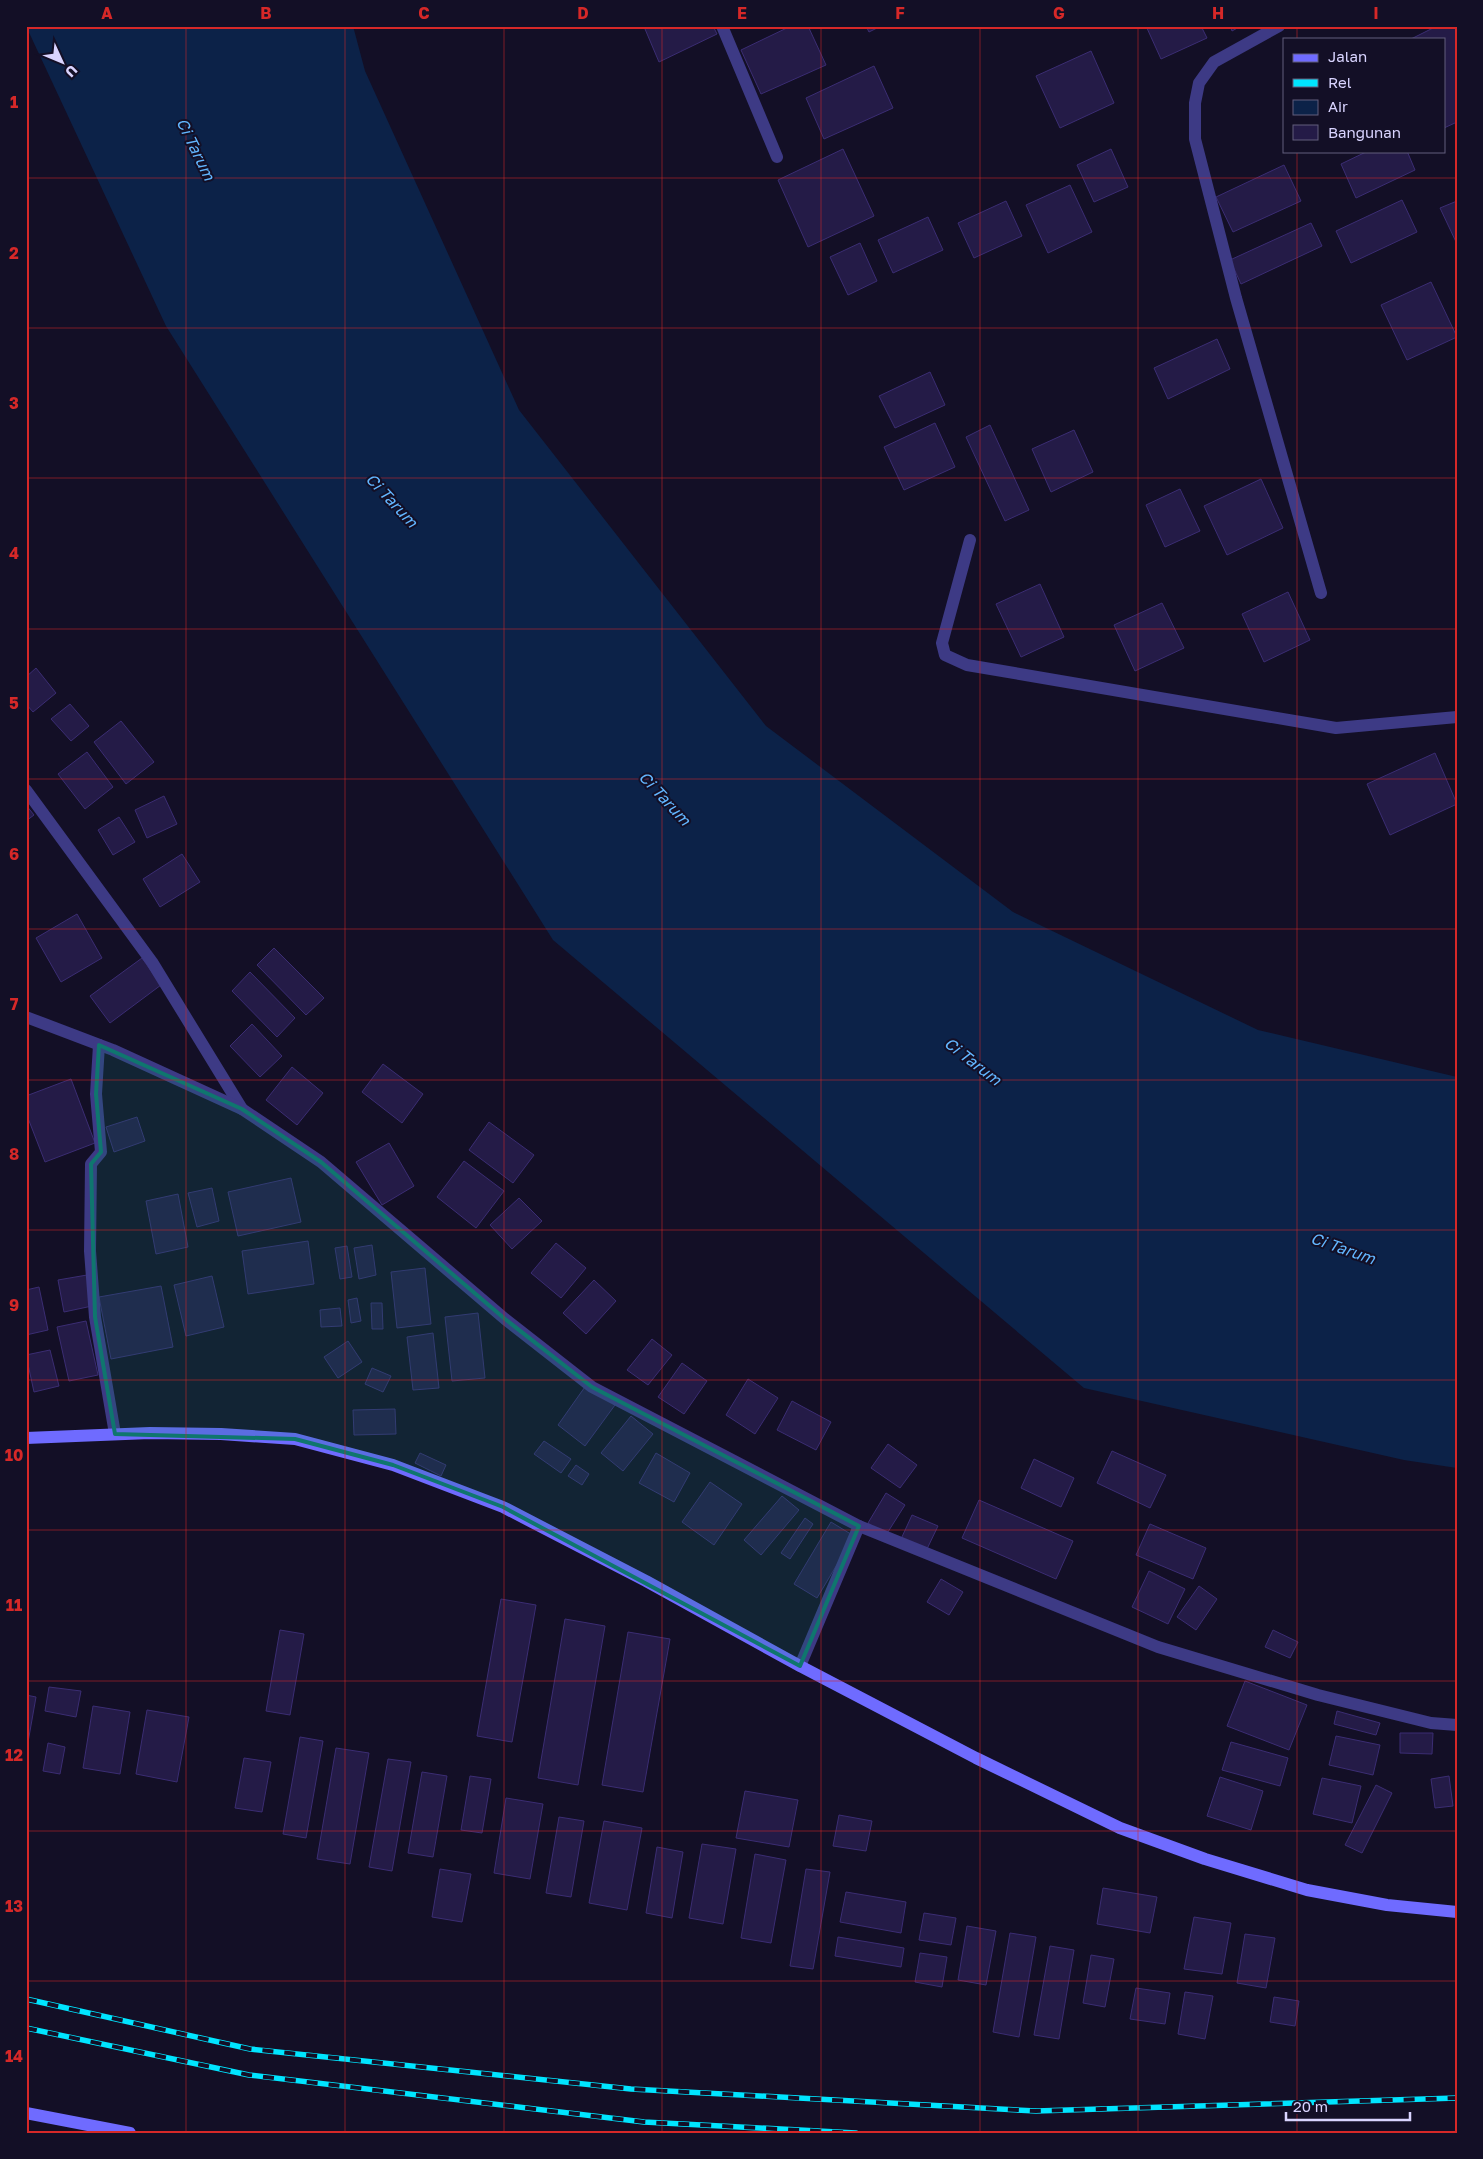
<svg xmlns="http://www.w3.org/2000/svg" width="1483" height="2159" font-family="'Golos Text',sans-serif">
<rect width="100%" height="100%" fill="#130f26"/>
<path fill="#0c2248" d="M26,26H353L365,71L519,410L766,726L1013,912L1258,1030L1457,1077V1468L1404,1460L1084,1388L553,940L166,326Z"/>
<g fill="#241b47" stroke="#3b2d73">
<path d="M651,26H713L717,34L659,62L645,29Z"/>
<path d="M791,26H808L826,65L761,94L741,50Z"/>
<path d="M866,26H881L869,32Z"/>
<path d="M1146,26H1201L1207,38L1161,59Z"/>
<path d="M1230,26H1241L1232,31Z"/>
<path d="M1437,26H1457V122L1444,128V39H1411Z"/>
<path d="M1091,51L1114,103L1060,128L1036,76Z"/>
<path d="M874,66L893,108L824,139L806,98Z"/>
<path d="M843,149L874,216L808,247L778,180Z"/>
<path d="M1111,149L1128,187L1094,202L1077,165Z"/>
<path d="M1368,151H1407L1415,170L1356,198L1341,164Z"/>
<path d="M1284,165L1301,201L1233,232L1216,197Z"/>
<path d="M1070,185L1092,232L1048,253L1026,205Z"/>
<path d="M1402,200L1417,232L1351,263L1336,231Z"/>
<path d="M1006,201L1022,236L974,258L958,223Z"/>
<path d="M1457,201V244L1440,208Z"/>
<path d="M928,217L943,250L893,273L878,240Z"/>
<path d="M1311,223L1322,246L1241,284L1230,260Z"/>
<path d="M860,243L877,281L848,295L830,257Z"/>
<path d="M1431,282L1457,337L1407,360L1381,305Z"/>
<path d="M1217,339L1230,369L1168,399L1154,368Z"/>
<path d="M930,372L945,405L895,428L879,396Z"/>
<path d="M935,423L955,467L904,490L884,447Z"/>
<path d="M990,425L1029,510L1005,521L966,437Z"/>
<path d="M1074,430L1093,472L1051,492L1032,449Z"/>
<path d="M1261,479L1283,528L1227,555L1204,506Z"/>
<path d="M1180,489L1200,531L1165,547L1146,505Z"/>
<path d="M1040,584L1064,637L1021,657L996,604Z"/>
<path d="M1288,592L1310,640L1264,662L1242,614Z"/>
<path d="M1162,603L1184,648L1135,671L1114,625Z"/>
<path d="M36,668L56,693L33,712L26,704V677Z"/>
<path d="M70,704L89,726L71,741L51,719Z"/>
<path d="M121,721L154,762L126,784L94,742Z"/>
<path d="M87,752L113,787L85,809L58,774Z"/>
<path d="M1435,753L1457,804L1390,835L1367,784Z"/>
<path d="M164,796L177,824L147,838L135,810Z"/>
<path d="M26,805L34,815L26,821Z"/>
<path d="M119,817L135,842L113,855L98,830Z"/>
<path d="M182,854L200,882L160,907L143,879Z"/>
<path d="M77,914L102,958L61,982L36,938Z"/>
<path d="M274,948L324,998L306,1015L257,965Z"/>
<path d="M142,958L161,985L110,1023L90,996Z"/>
<path d="M250,972L295,1018L277,1037L232,991Z"/>
<path d="M252,1024L282,1056L260,1077L230,1046Z"/>
<path d="M383,1064L423,1094L402,1123L362,1092Z"/>
<path d="M292,1067L323,1093L297,1125L266,1100Z"/>
<path d="M71,1079L95,1143L45,1162L26,1113V1096Z"/>
<path d="M137,1117L145,1141L114,1152L106,1127Z"/>
<path d="M489,1122L534,1155L513,1183L469,1150Z"/>
<path d="M389,1143L414,1186L382,1205L356,1162Z"/>
<path d="M464,1161L504,1191L476,1228L437,1197Z"/>
<path d="M291,1178L301,1222L238,1236L228,1192Z"/>
<path d="M212,1188L219,1221L197,1227L188,1193Z"/>
<path d="M178,1194L188,1247L156,1254L146,1201Z"/>
<path d="M519,1198L542,1221L512,1249L490,1225Z"/>
<path d="M308,1241L314,1284L248,1294L242,1251Z"/>
<path d="M556,1243L586,1268L561,1298L531,1273Z"/>
<path d="M372,1245L376,1275L359,1279L354,1248Z"/>
<path d="M347,1246L352,1277L340,1279L335,1248Z"/>
<path d="M425,1268L431,1324L397,1328L391,1272Z"/>
<path d="M87,1275L92,1306L64,1312L58,1280Z"/>
<path d="M212,1276L224,1327L186,1336L174,1285Z"/>
<path d="M594,1280L616,1301L586,1334L563,1313Z"/>
<path d="M161,1286L173,1347L111,1359L99,1297Z"/>
<path d="M39,1287L48,1330L26,1335V1290Z"/>
<path d="M357,1298L361,1321L351,1323L348,1300Z"/>
<path d="M371,1303H382L383,1329H372Z"/>
<path d="M340,1308L342,1326L321,1327L320,1310Z"/>
<path d="M478,1313L485,1378L452,1381L445,1317Z"/>
<path d="M86,1321L98,1375L69,1381L57,1327Z"/>
<path d="M433,1333L439,1388L413,1390L407,1337Z"/>
<path d="M652,1339L672,1355L648,1385L627,1370Z"/>
<path d="M348,1341L362,1362L338,1378L324,1357Z"/>
<path d="M50,1350L59,1386L34,1392L26,1355Z"/>
<path d="M682,1363L707,1381L684,1414L658,1397Z"/>
<path d="M372,1368L391,1376L383,1392L365,1384Z"/>
<path d="M748,1379L778,1398L755,1434L726,1415Z"/>
<path d="M587,1384L615,1405L585,1446L558,1425Z"/>
<path d="M792,1401L831,1422L816,1450L777,1430Z"/>
<path d="M395,1409L396,1434L354,1435L353,1410Z"/>
<path d="M631,1416L653,1434L623,1471L601,1453Z"/>
<path d="M544,1441L571,1459L561,1473L534,1454Z"/>
<path d="M888,1444L917,1465L900,1488L871,1468Z"/>
<path d="M1112,1451L1166,1475L1150,1508L1097,1483Z"/>
<path d="M420,1453L446,1465L441,1476L415,1463Z"/>
<path d="M656,1453L690,1473L674,1502L639,1483Z"/>
<path d="M1034,1459L1074,1478L1061,1507L1021,1488Z"/>
<path d="M576,1465L589,1474L582,1485L568,1476Z"/>
<path d="M710,1482L742,1504L714,1545L682,1522Z"/>
<path d="M886,1493L905,1505L886,1535L868,1523Z"/>
<path d="M782,1496L799,1510L761,1555L744,1540Z"/>
<path d="M979,1500L1073,1541L1056,1579L962,1538Z"/>
<path d="M912,1515L938,1526L926,1551L901,1539Z"/>
<path d="M805,1518L813,1524L790,1559L781,1553Z"/>
<path d="M831,1522L854,1536L817,1598L794,1584Z"/>
<path d="M1150,1524L1206,1548L1193,1579L1136,1555Z"/>
<path d="M1149,1571L1185,1589L1168,1624L1132,1607Z"/>
<path d="M941,1579L963,1592L949,1615L927,1602Z"/>
<path d="M1199,1586L1217,1599L1196,1630L1177,1617Z"/>
<path d="M501,1599L536,1605L512,1742L477,1736Z"/>
<path d="M565,1619L605,1626L578,1785L538,1778Z"/>
<path d="M280,1630L304,1634L290,1715L266,1711Z"/>
<path d="M1273,1630L1298,1642L1290,1658L1265,1647Z"/>
<path d="M628,1632L670,1639L643,1792L602,1785Z"/>
<path d="M1245,1681L1307,1705L1289,1750L1227,1726Z"/>
<path d="M49,1687L81,1691L76,1717L45,1711Z"/>
<path d="M26,1695L36,1697L27,1748H26Z"/>
<path d="M93,1706L130,1712L120,1774L83,1768Z"/>
<path d="M147,1710L189,1717L177,1782L136,1774Z"/>
<path d="M1337,1711L1380,1723L1376,1735L1334,1724Z"/>
<path d="M1400,1733H1433L1432,1754L1400,1753Z"/>
<path d="M1336,1736L1380,1745L1373,1775L1329,1765Z"/>
<path d="M300,1737L323,1741L306,1838L283,1834Z"/>
<path d="M1231,1742L1288,1758L1280,1786L1222,1770Z"/>
<path d="M48,1743L65,1747L60,1774L43,1771Z"/>
<path d="M336,1748L369,1753L350,1864L317,1859Z"/>
<path d="M244,1758L271,1762L262,1812L235,1808Z"/>
<path d="M388,1759L411,1762L392,1871L369,1867Z"/>
<path d="M422,1772L447,1776L433,1857L408,1853Z"/>
<path d="M470,1776L491,1779L482,1833L461,1830Z"/>
<path d="M1449,1776L1453,1806L1435,1808L1431,1779Z"/>
<path d="M1220,1777L1263,1791L1251,1830L1207,1816Z"/>
<path d="M1322,1778L1361,1786L1352,1823L1313,1814Z"/>
<path d="M1376,1785L1392,1793L1362,1853L1345,1845Z"/>
<path d="M745,1791L798,1800L789,1847L736,1838Z"/>
<path d="M506,1798L543,1804L530,1879L494,1873Z"/>
<path d="M839,1815L872,1821L866,1851L833,1846Z"/>
<path d="M559,1817L584,1821L571,1897L546,1893Z"/>
<path d="M604,1821L642,1828L627,1910L589,1903Z"/>
<path d="M702,1844L736,1849L723,1924L689,1918Z"/>
<path d="M657,1847L683,1852L672,1918L646,1913Z"/>
<path d="M755,1854L786,1860L771,1943L741,1938Z"/>
<path d="M440,1869L471,1874L462,1922L432,1917Z"/>
<path d="M806,1869L830,1872L813,1969L790,1966Z"/>
<path d="M1103,1888L1157,1897L1150,1933L1097,1924Z"/>
<path d="M846,1892L906,1902L901,1933L840,1922Z"/>
<path d="M924,1913L956,1918L951,1945L919,1940Z"/>
<path d="M1194,1917L1231,1923L1222,1974L1184,1969Z"/>
<path d="M967,1926L996,1931L986,1985L958,1980Z"/>
<path d="M1010,1933L1036,1937L1019,2037L993,2032Z"/>
<path d="M1245,1934L1275,1938L1266,1988L1237,1983Z"/>
<path d="M838,1937L904,1948L901,1967L835,1956Z"/>
<path d="M1050,1946L1074,1950L1059,2039L1034,2035Z"/>
<path d="M920,1953L947,1957L942,1987L915,1982Z"/>
<path d="M1091,1955L1114,1959L1105,2007L1083,2003Z"/>
<path d="M1136,1988L1170,1993L1165,2024L1130,2019Z"/>
<path d="M1185,1992L1213,1996L1205,2039L1178,2034Z"/>
<path d="M1274,1997L1299,2001L1295,2026L1270,2022Z"/>
</g>
<g fill="none" stroke-linecap="round" stroke-linejoin="round">
<g stroke="#3d3a85" stroke-width="12">
<path d="M722,26L777,157"/>
<path d="M1279,26L1214,62L1199,83L1195,103V139L1236,298L1321,593"/>
<path d="M970,540L942,643L945,655L967,665L1336,728L1457,717"/>
<path d="M26,790L152,962L242,1109L321,1162L505,1319L592,1387L859,1526L1158,1647L1318,1695L1431,1723L1457,1725"/>
<path d="M26,1017L113,1050L242,1109"/>
<path d="M99,1045L96,1094L101,1152L91,1164L90,1251L95,1317L115,1434"/>
<path d="M800,1666L859,1526"/>
</g>
<g stroke="#6f6bff" stroke-width="12">
<path d="M26,1438L150,1433L221,1434L295,1439L393,1465L503,1507L646,1581L800,1666L976,1758L1120,1828L1205,1859L1307,1890L1387,1905L1457,1912"/>
<path d="M26,2113L130,2133"/>
</g>
<defs>
<g id="rail">
<path d="M26,1999L250,2049L631,2089L1036,2111L1457,2098"/>
<path d="M26,2028L249,2075L644,2122L856,2133"/>
</g>
</defs>
<use href="#rail" stroke="#00e5ff" stroke-width="5.5"/>
<use href="#rail" stroke="#130f26" stroke-width="4" stroke-dasharray="11" stroke-linecap="butt"/>
</g>
<path fill="#0f766e" fill-opacity="0.2" stroke="#0f766e" stroke-width="4" stroke-linejoin="round" d="M99,1045L242,1109L321,1162L505,1319L592,1387L859,1526L800,1666L503,1507L393,1465L295,1439L115,1434L95,1317L91,1164L101,1152L96,1094Z"/>
<path fill="none" stroke="#d62828" stroke-width="1" stroke-opacity="0.55" d="M186,26V2133M345,26V2133M504,26V2133M662,26V2133M821,26V2133M980,26V2133M1138,26V2133M1297,26V39M1297,151V2133M26,178H1457M26,328H1457M26,478H1457M26,629H1457M26,779H1457M26,929H1457M26,1080H1457M26,1230H1457M26,1380H1457M26,1530H1457M26,1681H1457M26,1831H1457M26,1981H1457"/>
<g text-anchor="middle" dominant-baseline="central" stroke-width="4" stroke-linejoin="round" paint-order="stroke">
<g font-size="16" font-style="italic" fill="#62b6ff" stroke="#130f26">
<text transform="translate(196 149) rotate(64)">Ci Tarum</text>
<text transform="translate(392 500) rotate(47)">Ci Tarum</text>
<text transform="translate(665 798) rotate(47)">Ci Tarum</text>
<text transform="translate(973 1061) rotate(38)">Ci Tarum</text>
<text transform="translate(1343 1248) rotate(19)">Ci Tarum</text>
</g>
</g>
<rect width="1483" height="2159" fill="none" stroke="#130f26" stroke-width="55"/>
<rect x="1283" y="38" width="162" height="115" fill="#130f26" stroke="#625e7d"/>
<rect x="1293" y="54" width="25" height="8" fill="#6f6bff" stroke="#625e7d"/>
<text x="1328" y="62" font-size="15" fill="#d9d4ff">Jalan</text>
<rect x="1293" y="79" width="25" height="8" fill="#00e5ff" stroke="#625e7d"/>
<text x="1328" y="88" font-size="15" fill="#d9d4ff">Rel</text>
<rect x="1293" y="100" width="25" height="15" fill="#0c2248" stroke="#625e7d"/>
<text x="1328" y="112" font-size="15" fill="#d9d4ff">Air</text>
<rect x="1293" y="125" width="25" height="15" fill="#241b47" stroke="#625e7d"/>
<text x="1328" y="138" font-size="15" fill="#d9d4ff">Bangunan</text>
<g transform="translate(62 62) rotate(134)" stroke="#130f26" stroke-width="4" paint-order="stroke">
<path d="M0-4L9 19L0 12L-9 19Z" fill="#d9d4ff"/>
<text y="-8" font-size="14" font-weight="bold" text-anchor="middle" fill="#d9d4ff">U</text>
</g>
<path d="M1286 2112v8h124v-8" fill="none" stroke="#d9d4ff" stroke-width="2.5"/>
<text x="1293" y="2112" font-size="15" fill="#d9d4ff" stroke="#130f26" stroke-width="4" paint-order="stroke">20 m</text>
<rect x="28" y="28" width="1428" height="2104" fill="none" stroke="#d62828" stroke-width="2"/>
<g font-size="16" text-anchor="middle" font-weight="bold" fill="#d62828">
<text x="107" y="19">A</text>
<text x="266" y="19">B</text>
<text x="424" y="19">C</text>
<text x="583" y="19">D</text>
<text x="742" y="19">E</text>
<text x="900" y="19">F</text>
<text x="1059" y="19">G</text>
<text x="1218" y="19">H</text>
<text x="1376" y="19">I</text>
<text x="14" y="108">1</text>
<text x="14" y="259">2</text>
<text x="14" y="409">3</text>
<text x="14" y="559">4</text>
<text x="14" y="709">5</text>
<text x="14" y="860">6</text>
<text x="14" y="1010">7</text>
<text x="14" y="1160">8</text>
<text x="14" y="1311">9</text>
<text x="14" y="1461">10</text>
<text x="14" y="1611">11</text>
<text x="14" y="1761">12</text>
<text x="14" y="1912">13</text>
<text x="14" y="2062">14</text>
</g>
</svg>
